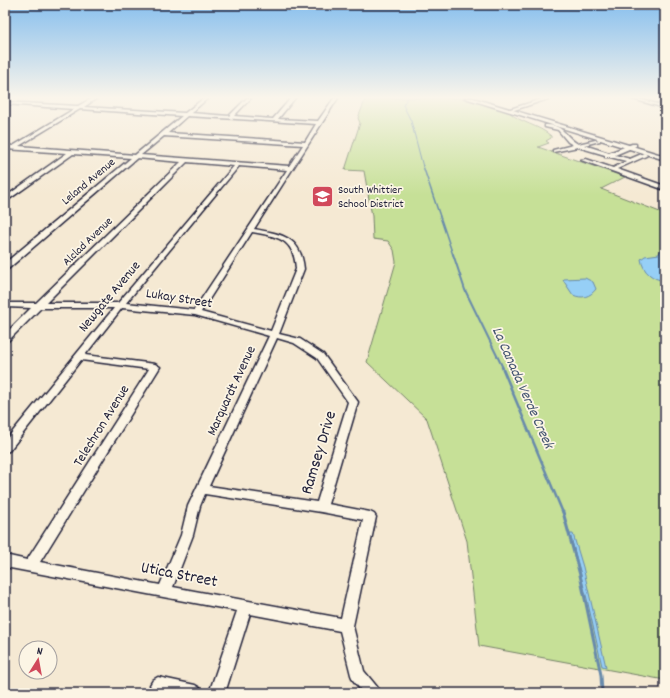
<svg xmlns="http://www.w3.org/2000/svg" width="670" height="698" font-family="Dekko,sans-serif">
<rect width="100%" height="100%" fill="#f5e9d3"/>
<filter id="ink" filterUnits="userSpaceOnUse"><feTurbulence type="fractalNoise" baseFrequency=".025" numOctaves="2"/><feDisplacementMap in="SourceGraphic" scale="8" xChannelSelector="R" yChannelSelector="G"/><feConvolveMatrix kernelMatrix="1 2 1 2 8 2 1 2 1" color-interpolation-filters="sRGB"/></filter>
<g filter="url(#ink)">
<path fill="#c6e097" stroke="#748169" d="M366,98H462L509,112C520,123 539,125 551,136V138L546,141L549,143L538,147L625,177L601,189L665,214V680L479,646L467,541L427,419L367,362L396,262L394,250L388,241L373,239L372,216L364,171L345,170L360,123L358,118Z"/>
<g fill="#96cff6" stroke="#688aab">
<path d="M665,249V281C652,279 643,272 641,259L645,256L659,254L660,251Z"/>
<path d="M585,278L593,282L596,289C590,297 582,299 573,295L563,280L564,279Z"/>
<path d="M570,534H573L583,567L606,667L602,666L587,599Z"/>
</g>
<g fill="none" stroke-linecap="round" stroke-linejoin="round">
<path stroke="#688aab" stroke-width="1" d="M407,98L403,105L411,121L423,167"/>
<path stroke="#688aab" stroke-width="1.5" d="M423,166L453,255"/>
<path stroke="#688aab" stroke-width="2" d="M453,254L465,290L503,368"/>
<path stroke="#688aab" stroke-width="2.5" d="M502,367L563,513"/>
<path stroke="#688aab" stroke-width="3" d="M563,512L580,575L601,675L602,693"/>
<defs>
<g id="minor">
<path d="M92,98H97L84,107L185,113L204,98H208L191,113L229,116L247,98H251L234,116L273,119L291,98H295L278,119L318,121L334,98H338L254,229C282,234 301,237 304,269L279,334L300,339L323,354L358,402L328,504L370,512L374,514L376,517L353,626L364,671L378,688L381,693H363L353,680L351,675L340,631L250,614L225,693H209L237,611L5,567V555L27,560L149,369L81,360L9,451L5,452V441L114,308H41L8,341L5,342V334L31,308L5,307V303H36L181,162L137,158L8,269H5V263L131,158L73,154L5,202V197L67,153L5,149V145L13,146L74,109L5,104V102L78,106ZM80,109L182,116L135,155L19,146ZM187,116L316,124L305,142L168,133ZM164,136L303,145L289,166L141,155ZM187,162L234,166L118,303H46ZM239,166L287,170L194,310L126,303ZM252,232C278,237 294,238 296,269L271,331L201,312ZM122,308L195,315L269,336L188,506L181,535L160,585L40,562L160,367L155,364L85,355ZM277,338L294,343L317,358L348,402L317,502L209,486ZM205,494L321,512L363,520L341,618L173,587L193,535L200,506Z"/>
<path d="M545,98H551L511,111L507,110Z"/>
<path d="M629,98H635L665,106V108Z"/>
<path d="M545,125C564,124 564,136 578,144L600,139V141L584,145L609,153L632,144H636V146L615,155L630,159L644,153L647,155L646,156L617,169L665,186V190L581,160L586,159L613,168L626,161L610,157H605V155L578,147L553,152V150L573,145L568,142L558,130L545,127Z"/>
<path d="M158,677L195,685L200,688L203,693H158L153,690L150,685L153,680Z"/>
</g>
<path id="major" d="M465,98H473L665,156V160Z"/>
</defs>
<use href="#minor" stroke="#22223b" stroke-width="3"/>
<use href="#major" stroke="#22223b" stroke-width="3"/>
<use href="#minor" fill="#fcf5e5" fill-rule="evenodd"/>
<use href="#major" fill="#fcf5e5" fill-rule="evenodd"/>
</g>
</g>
<linearGradient id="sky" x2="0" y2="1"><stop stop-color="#87bfee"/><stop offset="0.5" stop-color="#faf5eb"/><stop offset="1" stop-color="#faf5eb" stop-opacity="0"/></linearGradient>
<rect width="670" height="195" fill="url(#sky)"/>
<defs>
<symbol id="school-square" viewBox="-11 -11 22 22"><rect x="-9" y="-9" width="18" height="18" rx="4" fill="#d1495b" stroke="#fcf5e5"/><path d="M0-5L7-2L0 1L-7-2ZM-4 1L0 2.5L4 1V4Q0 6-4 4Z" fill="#fff"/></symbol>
</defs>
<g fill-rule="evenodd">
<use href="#school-square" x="310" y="184" width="25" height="25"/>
</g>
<g text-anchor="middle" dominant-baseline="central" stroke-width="3.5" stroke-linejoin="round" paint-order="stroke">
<g font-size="12" fill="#22223b" stroke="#fcf5e5">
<text transform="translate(89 182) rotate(-40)">Leland Avenue</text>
<text transform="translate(88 242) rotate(-44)">Alclad Avenue</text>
</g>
<g font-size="12" fill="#22223b" stroke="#fcf5e5" text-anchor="start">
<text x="338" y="190">South Whittier<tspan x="338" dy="14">School District</tspan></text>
</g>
<g font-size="14" fill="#22223b" stroke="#fcf5e5">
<text transform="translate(110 297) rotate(-50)">Newgate Avenue</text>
<text transform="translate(179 299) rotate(9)">Lukay Street</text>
<text transform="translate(232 391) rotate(-65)">Marquardt Avenue</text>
<text transform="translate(102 426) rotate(-58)">Telechron Avenue</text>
</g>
<g font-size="15" font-style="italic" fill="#455673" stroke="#fcf5e5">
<text transform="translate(522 388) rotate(66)">La Canada Verde Creek</text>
</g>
<g font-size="17" fill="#22223b" stroke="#fcf5e5">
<text transform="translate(320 453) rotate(-73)">Ramsey Drive</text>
<text transform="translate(179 576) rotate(11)">Utica Street</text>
</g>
</g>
<rect width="670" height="698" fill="none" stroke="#fcf5e5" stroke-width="20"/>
<rect x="10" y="10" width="650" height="678" fill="none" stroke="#22223b" stroke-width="1.5" filter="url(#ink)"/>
<g transform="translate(38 660) rotate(11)"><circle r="19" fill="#fcf5e5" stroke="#a5a1a1"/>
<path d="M0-3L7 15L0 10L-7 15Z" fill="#d1495b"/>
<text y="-6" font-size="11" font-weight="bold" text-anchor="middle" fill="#22223b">N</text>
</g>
</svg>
